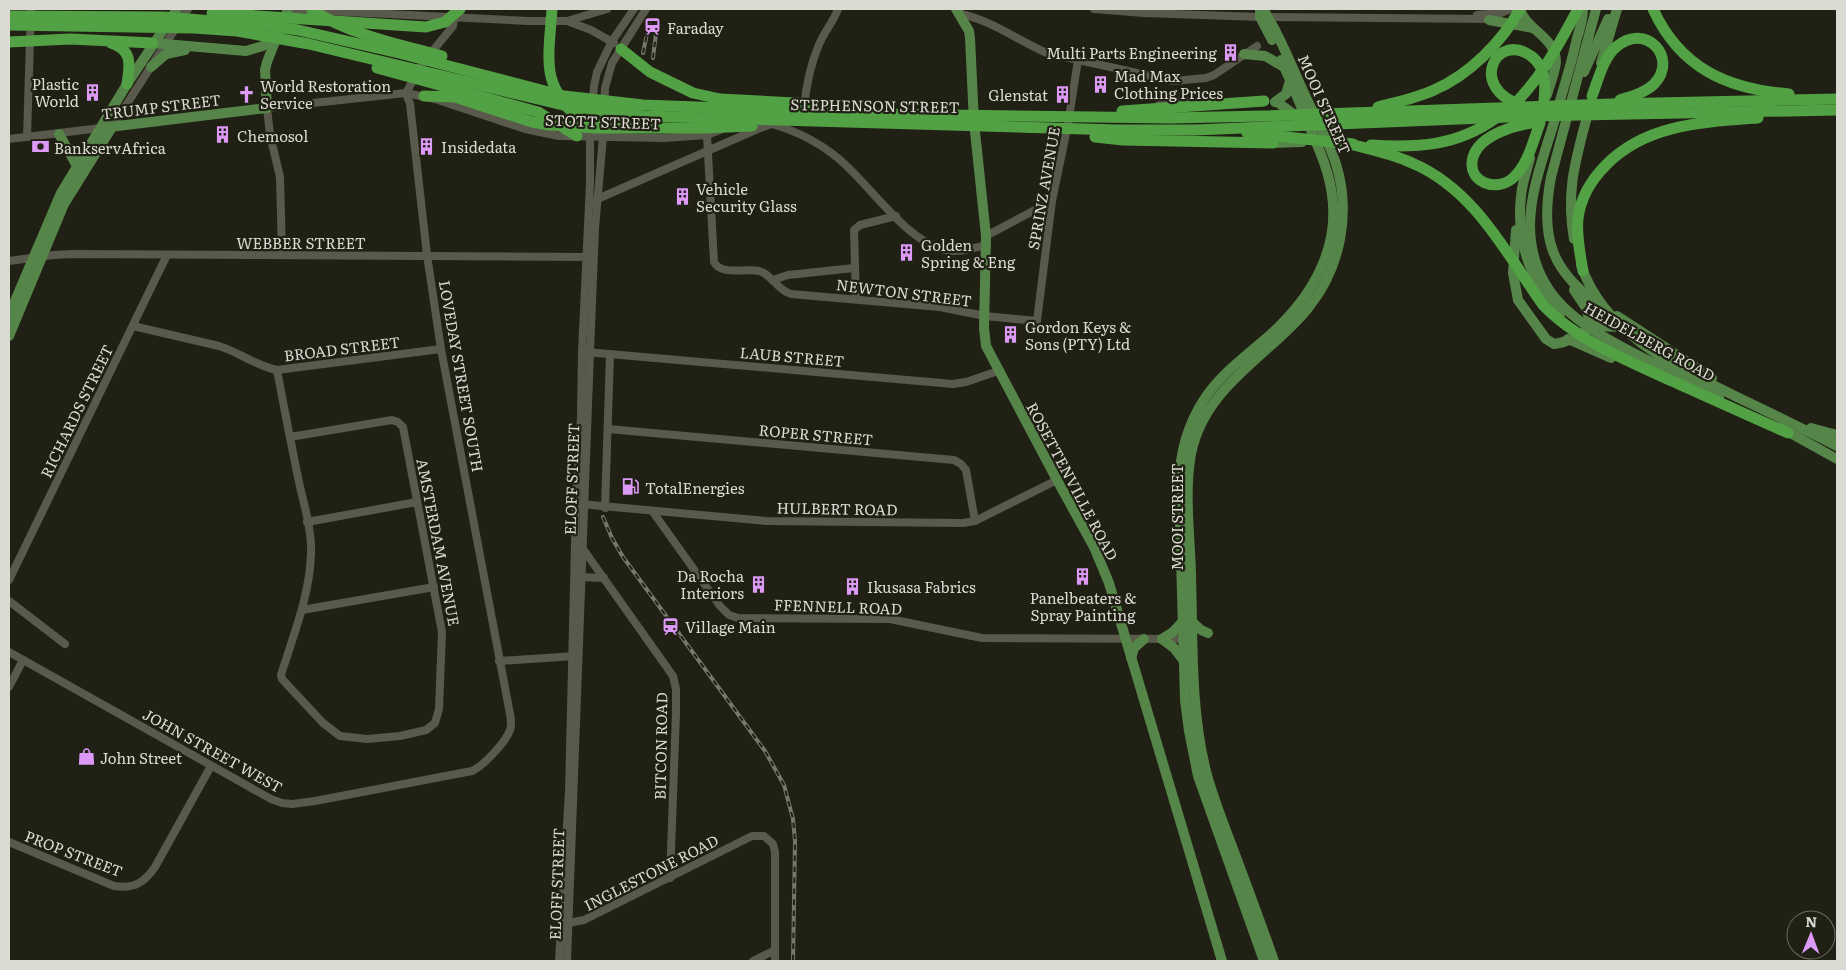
<svg xmlns="http://www.w3.org/2000/svg" width="1846" height="970" font-family="Literata,serif">
<rect width="100%" height="100%" fill="#202014"/>
<g fill="none" stroke-linecap="round" stroke-linejoin="round">
<g stroke="#595a4c" stroke-width="8">
<path d="M287,9L528,21H567L607,9"/>
<path d="M1094,9L1144,13L1260,17L1492,19"/>
<path d="M960,14C992,20 1018,41 1047,53L1173,81L1206,78L1214,75L1257,46"/>
<path d="M1477,15L1501,13L1510,9"/>
<path d="M567,21L591,30L614,43"/>
<path d="M406,93L422,64L453,26L455,13"/>
<path d="M1159,105L1173,101H1187"/>
<path d="M804,108C806,88 810,66 818,47C823,33 833,23 838,9"/>
<path d="M772,124C796,131 820,143 839,159C870,185 906,241 945,250C958,253 974,248 987,245"/>
<path d="M112,127L188,9"/>
<path d="M707,135L714,262C721,276 746,268 759,271C773,275 777,290 791,294L940,307L985,316L1037,321L1052,201L1068,124L1078,60"/>
<path d="M27,137L31,9"/>
<path d="M9,139L101,128"/>
<path d="M595,200L760,128L772,124"/>
<path d="M986,236L1052,201"/>
<path d="M282,255L280,177L270,135L267,108L406,93L435,99L525,129L559,136L664,138L707,135L720,130"/>
<path d="M9,261L53,255L72,254L589,257"/>
<path d="M773,280L788,275L854,268"/>
<path d="M856,299L854,230L860,225L896,216"/>
<path d="M133,326L219,346C239,352 256,366 277,370L441,349"/>
<path d="M586,352L953,384L966,382L998,371"/>
<path d="M277,370C284,407 291,444 299,482C304,505 312,530 311,553C310,595 293,636 281,675L282,679L323,723L340,736L367,739L400,736L426,730L435,723L439,709L442,632L403,427L398,422L392,420L290,437"/>
<path d="M608,429L954,460L961,464L966,470L975,521"/>
<path d="M580,504L766,521L963,523L975,521L1057,480"/>
<path d="M605,508L610,354"/>
<path d="M653,512L720,606L729,615L738,618L890,619L982,638L1188,639"/>
<path d="M307,522L417,502"/>
<path d="M583,549L673,676L676,689V713L670,878"/>
<path d="M578,577L604,578"/>
<path d="M9,580L167,255"/>
<path d="M9,601L65,644"/>
<path d="M302,610L434,587"/>
<path d="M9,652L271,799L282,803L292,804L315,801L472,771C483,766 506,742 510,730C512,725 511,719 510,714L441,349L427,255L410,104L406,93"/>
<path d="M499,661L575,656"/>
<path d="M9,687L23,660"/>
<path d="M9,842L114,886C134,889 144,883 155,867L211,766"/>
<path d="M563,924L584,920L752,836H764L773,844L775,852V961"/>
<path d="M559,961L569,791L576,504L581,416L582,352L590,183V136L594,86L597,72L612,41L634,9"/>
<path d="M567,961L590,352L595,228L603,137L605,88L612,63L646,9"/>
<path d="M753,961L775,950"/>
</g>
<g stroke="#558548" stroke-width="10">
<path d="M956,9L969,31L970,38L974,122L986,236L984,328L986,346L1057,480L1094,547L1109,583L1222,961"/>
<path d="M1260,9V17L1272,40"/>
<path d="M1263,9C1280,35 1291,65 1304,93C1315,117 1328,139 1336,164C1351,212 1341,267 1309,307C1300,319 1288,330 1277,340C1240,373 1201,403 1191,454C1184,493 1190,535 1191,574C1193,640 1190,711 1207,775C1214,800 1224,825 1233,849C1247,886 1261,924 1274,961"/>
<path d="M1520,9C1526,30 1556,37 1556,62C1555,73 1550,84 1547,95"/>
<path d="M1583,9C1583,19 1580,29 1577,38C1571,66 1562,92 1555,119C1545,153 1530,190 1530,226C1531,300 1584,327 1641,357C1667,370 1693,383 1719,397"/>
<path d="M1596,9L1551,177C1540,236 1550,271 1601,306"/>
<path d="M1489,20L1533,28"/>
<path d="M153,43L246,51L263,46L275,36"/>
<path d="M1244,54L1265,56L1284,67"/>
<path d="M1601,63L1617,9"/>
<path d="M151,67L166,54L185,50"/>
<path d="M1584,72L1608,19"/>
<path d="M1275,102L1286,94L1290,81"/>
<path d="M1277,102L1291,112L1295,120"/>
<path d="M101,128L267,108L265,70L267,62L288,9"/>
<path d="M59,134L77,166"/>
<path d="M1273,143L1302,142"/>
<path d="M1530,158C1527,170 1522,183 1521,196C1516,239 1530,282 1560,314"/>
<path d="M1516,230L1513,273L1518,300L1546,339L1554,344C1565,343 1585,334 1591,326L1586,308L1574,290"/>
<path d="M1574,239C1565,189 1577,156 1589,109"/>
<path d="M1581,265C1605,336 1679,368 1741,399C1773,414 1805,430 1837,446"/>
<path d="M9,315L61,193L127,84L177,9"/>
<path d="M1617,316L1712,378"/>
<path d="M1591,326L1623,327"/>
<path d="M9,336L64,204L112,127"/>
<path d="M1568,339L1611,358"/>
<path d="M1781,428L1837,459"/>
<path d="M1811,428L1837,435"/>
<path d="M1192,622L1201,630L1208,633"/>
<path d="M1162,639L1174,648L1184,661"/>
<path d="M1162,639L1173,632L1183,621"/>
<path d="M1131,658L1134,648L1144,639"/>
<path d="M1264,961L1198,776L1189,731L1185,700L1179,488C1179,456 1187,425 1205,398C1222,373 1247,355 1270,335C1310,299 1340,251 1332,195C1329,170 1318,147 1308,123C1299,102 1291,81 1281,60"/>
</g>
<g stroke="#52a145" stroke-width="11">
<path d="M552,9C551,30 545,64 553,83C556,92 562,100 567,107C576,117 585,122 597,124"/>
<path d="M1653,9C1680,68 1727,89 1789,94"/>
<path d="M312,10C351,35 398,44 442,56"/>
<path d="M212,13L426,27L445,22L460,9"/>
<path d="M9,16L164,17L262,25L298,30L399,53L564,96L643,105L880,114L1170,118L1264,116L1612,104L1837,99"/>
<path d="M9,25L194,28L237,31L309,44L563,105L644,116L1117,130H1195L1530,116L1837,110"/>
<path d="M9,42L70,39L153,43"/>
<path d="M111,43C133,50 130,65 127,84"/>
<path d="M621,49L650,72L693,93L720,99L813,104"/>
<path d="M377,68L538,112L577,136"/>
<path d="M424,96L455,97L532,122L549,125L594,128H704L752,126"/>
<path d="M1592,96C1598,81 1603,58 1616,47C1646,21 1678,58 1655,83C1647,92 1632,96 1620,100"/>
<path d="M1521,105C1467,87 1497,31 1531,56C1538,61 1543,70 1544,79C1546,89 1544,100 1543,110"/>
<path d="M1378,107C1397,102 1417,98 1434,90C1469,75 1502,42 1520,9"/>
<path d="M1509,109C1540,81 1559,44 1578,9"/>
<path d="M1122,111L1264,101"/>
<path d="M1539,122C1518,124 1480,134 1473,157C1466,182 1496,193 1513,178C1528,165 1533,141 1540,123"/>
<path d="M1247,133L1353,144"/>
<path d="M1095,137L1123,140L1273,143"/>
<path d="M1346,143C1368,149 1391,153 1412,163C1474,189 1506,253 1543,305C1575,339 1630,362 1672,381C1710,398 1749,416 1788,433"/>
<path d="M1371,145C1418,148 1457,146 1496,118"/>
<path d="M1583,271C1580,253 1576,235 1578,218C1581,196 1591,180 1606,165C1646,124 1704,122 1758,118"/>
</g>
<defs>
<g id="rail">
<path d="M643,53L649,24"/>
<path d="M653,58L657,25"/>
<path d="M603,517L612,538L623,557L765,751L784,785L793,819L795,841L793,961"/>
</g>
</defs>
<use href="#rail" stroke="#77776d" stroke-width="4"/>
<use href="#rail" stroke="#202014" stroke-width="2" stroke-dasharray="5.5" stroke-linecap="butt"/>
</g>
<defs>
<symbol id="station-bare" viewBox="-9 -9 18 18"><path d="M-3-6H3Q5-6 5-4V2Q5 4 3 4L4.5 6H3L1.5 4h-3L-3 6H-4.5L-3 4Q-5 4-5 2V-4Q-5-6-3-6ZM-3.5-4v3h7v-3ZM-3.5 1v1.5H-2V1ZM2 1v1.5H3.5V1Z" fill="#dc99f5" stroke="#202014" stroke-width="2.5" paint-order="stroke"/></symbol>
<symbol id="building-bare" viewBox="-9 -9 18 18"><path d="M-4-6H4V6H1V3H-1V6H-4ZM-2.5-4.3h1.7v1.8h-1.7ZM.8-4.3h1.7v1.8H.8ZM-2.5-1h1.7V.8h-1.7ZM.8-1h1.7V.8H.8Z" fill="#dc99f5" stroke="#202014" stroke-width="2.5" paint-order="stroke"/></symbol>
<symbol id="church-bare" viewBox="-9 -9 18 18"><path d="M-1.2-6h2.4v3.5h3.3v2.4h-3.3V6h-2.4V-.1h-3.3v-2.4h3.3Z" fill="#dc99f5" stroke="#202014" stroke-width="2.5" paint-order="stroke"/></symbol>
<symbol id="bank-bare" viewBox="-9 -9 18 18"><path d="M-6-4H6V4H-6ZM0-2.3a2.3 2.3 0 1 0 0 4.6a2.3 2.3 0 1 0 0-4.6Z" fill="#dc99f5" stroke="#202014" stroke-width="2.5" paint-order="stroke"/></symbol>
<symbol id="fuel-bare" viewBox="-9 -9 18 18"><path d="M-5.5-6h7V0h2V4h1.3V-2.5L3-4.5l.8-.8L6-3V5H2.5V1h-1V6h-7ZM-4.2-4.7v3.2H.2V-4.7Z" fill="#dc99f5" stroke="#202014" stroke-width="2.5" paint-order="stroke"/></symbol>
<symbol id="shop-bare" viewBox="-9 -9 18 18"><path d="M-5-2.5h2.3a2.7 3.5 0 0 1 5.4 0H5L5.5 6h-11ZM-1.5-2.5h3a1.5 2.3 0 0 0-3 0Z" fill="#dc99f5" stroke="#202014" stroke-width="2.5" paint-order="stroke"/></symbol>
</defs>
<g fill-rule="evenodd">
<use href="#station-bare" x="640" y="14" width="25" height="25"/>
<use href="#building-bare" x="1218" y="40" width="25" height="25"/>
<use href="#building-bare" x="1088" y="72" width="25" height="25"/>
<use href="#building-bare" x="80" y="80" width="25" height="25"/>
<use href="#church-bare" x="234" y="82" width="25" height="25"/>
<use href="#building-bare" x="1050" y="82" width="25" height="25"/>
<use href="#building-bare" x="210" y="122" width="25" height="25"/>
<use href="#building-bare" x="414" y="134" width="25" height="25"/>
<use href="#bank-bare" x="28" y="134" width="25" height="25"/>
<use href="#building-bare" x="670" y="184" width="25" height="25"/>
<use href="#building-bare" x="894" y="240" width="25" height="25"/>
<use href="#building-bare" x="998" y="322" width="25" height="25"/>
<use href="#fuel-bare" x="618" y="474" width="25" height="25"/>
<use href="#building-bare" x="1070" y="564" width="25" height="25"/>
<use href="#building-bare" x="746" y="572" width="25" height="25"/>
<use href="#building-bare" x="840" y="574" width="25" height="25"/>
<use href="#station-bare" x="658" y="614" width="25" height="25"/>
<use href="#shop-bare" x="74" y="744" width="25" height="25"/>
</g>
<g text-anchor="middle" dominant-baseline="central" stroke-width="4.5" stroke-linejoin="round" paint-order="stroke">
<g font-size="15" fill="#dbdbd3" stroke="#202014" text-anchor="start">
<text x="667" y="27">Faraday</text>
<text x="1217" y="52" text-anchor="end">Multi Parts Engineering</text>
<text x="1114" y="75">Mad Max<tspan x="1114" dy="17">Clothing Prices</tspan></text>
<text x="79" y="83" text-anchor="end">Plastic<tspan x="79" dy="17">World</tspan></text>
<text x="260" y="85">World Restoration<tspan x="260" dy="17">Service</tspan></text>
<text x="1048" y="94" text-anchor="end">Glenstat</text>
<text x="237" y="135">Chemosol</text>
<text x="441" y="146">Insidedata</text>
<text x="54" y="147">BankservAfrica</text>
<text x="696" y="188">Vehicle<tspan x="696" dy="17">Security Glass</tspan></text>
<text x="921" y="244">Golden<tspan x="921" dy="17">Spring &amp; Eng</tspan></text>
<text x="1025" y="326">Gordon Keys &amp;<tspan x="1025" dy="17">Sons (PTY) Ltd</tspan></text>
<text x="645" y="487">TotalEnergies</text>
<text x="744" y="575" text-anchor="end">Da Rocha<tspan x="744" dy="17">Interiors</tspan></text>
<text x="867" y="586">Ikusasa Fabrics</text>
<text x="1083" y="597" text-anchor="middle">Panelbeaters &amp;<tspan x="1083" dy="17">Spray Painting</tspan></text>
<text x="685" y="626">Village Main</text>
<text x="100" y="757">John Street</text>
</g>
<g font-size="15" fill="#dbdbd3" stroke="#202014">
<text transform="translate(1325 104) rotate(66)">MOOI STREET</text>
<text transform="translate(875 105) rotate(1)">STEPHENSON STREET</text>
<text transform="translate(161 106) rotate(-7)">TRUMP STREET</text>
<text transform="translate(603 121) rotate(2)">STOTT STREET</text>
<text transform="translate(1043 188) rotate(-80)">SPRINZ AVENUE</text>
<text x="301" y="242">WEBBER STREET</text>
<text transform="translate(904 292) rotate(7)">NEWTON STREET</text>
<text transform="translate(1650 341) rotate(29)">HEIDELBERG ROAD</text>
<text transform="translate(342 348) rotate(-7)">BROAD STREET</text>
<text transform="translate(792 356) rotate(5)">LAUB STREET</text>
<text transform="translate(462 376) rotate(80)">LOVEDAY STREET SOUTH</text>
<text transform="translate(76 411) rotate(-64)">RICHARDS STREET</text>
<text transform="translate(816 434) rotate(5)">ROPER STREET</text>
<text transform="translate(571 479) rotate(-88)">ELOFF STREET</text>
<text transform="translate(1073 481) rotate(62)">ROSETTENVILLE ROAD</text>
<text transform="translate(837 508) rotate(1)">HULBERT ROAD</text>
<text transform="translate(1176 517) rotate(-90)">MOOI STREET</text>
<text transform="translate(439 542) rotate(79)">AMSTERDAM AVENUE</text>
<text transform="translate(838 606) rotate(2)">FFENNELL ROAD</text>
<text transform="translate(660 746) rotate(-89)">BITCON ROAD</text>
<text transform="translate(213 750) rotate(29)">JOHN STREET WEST</text>
<text transform="translate(74 853) rotate(21)">PROP STREET</text>
<text transform="translate(651 872) rotate(-27)">INGLESTONE ROAD</text>
<text transform="translate(556 884) rotate(-88)">ELOFF STREET</text>
</g>
</g>
<rect width="1846" height="970" fill="none" stroke="#dbdbd3" stroke-width="20"/>
<g transform="translate(1811 935) rotate(1)"><circle r="24" fill="#202014" stroke="#6b6b60"/>
<path d="M0-4L9 19L0 12L-9 19Z" fill="#dc99f5"/>
<text y="-8" font-size="14" font-weight="bold" text-anchor="middle" fill="#dbdbd3">N</text>
</g>
</svg>
